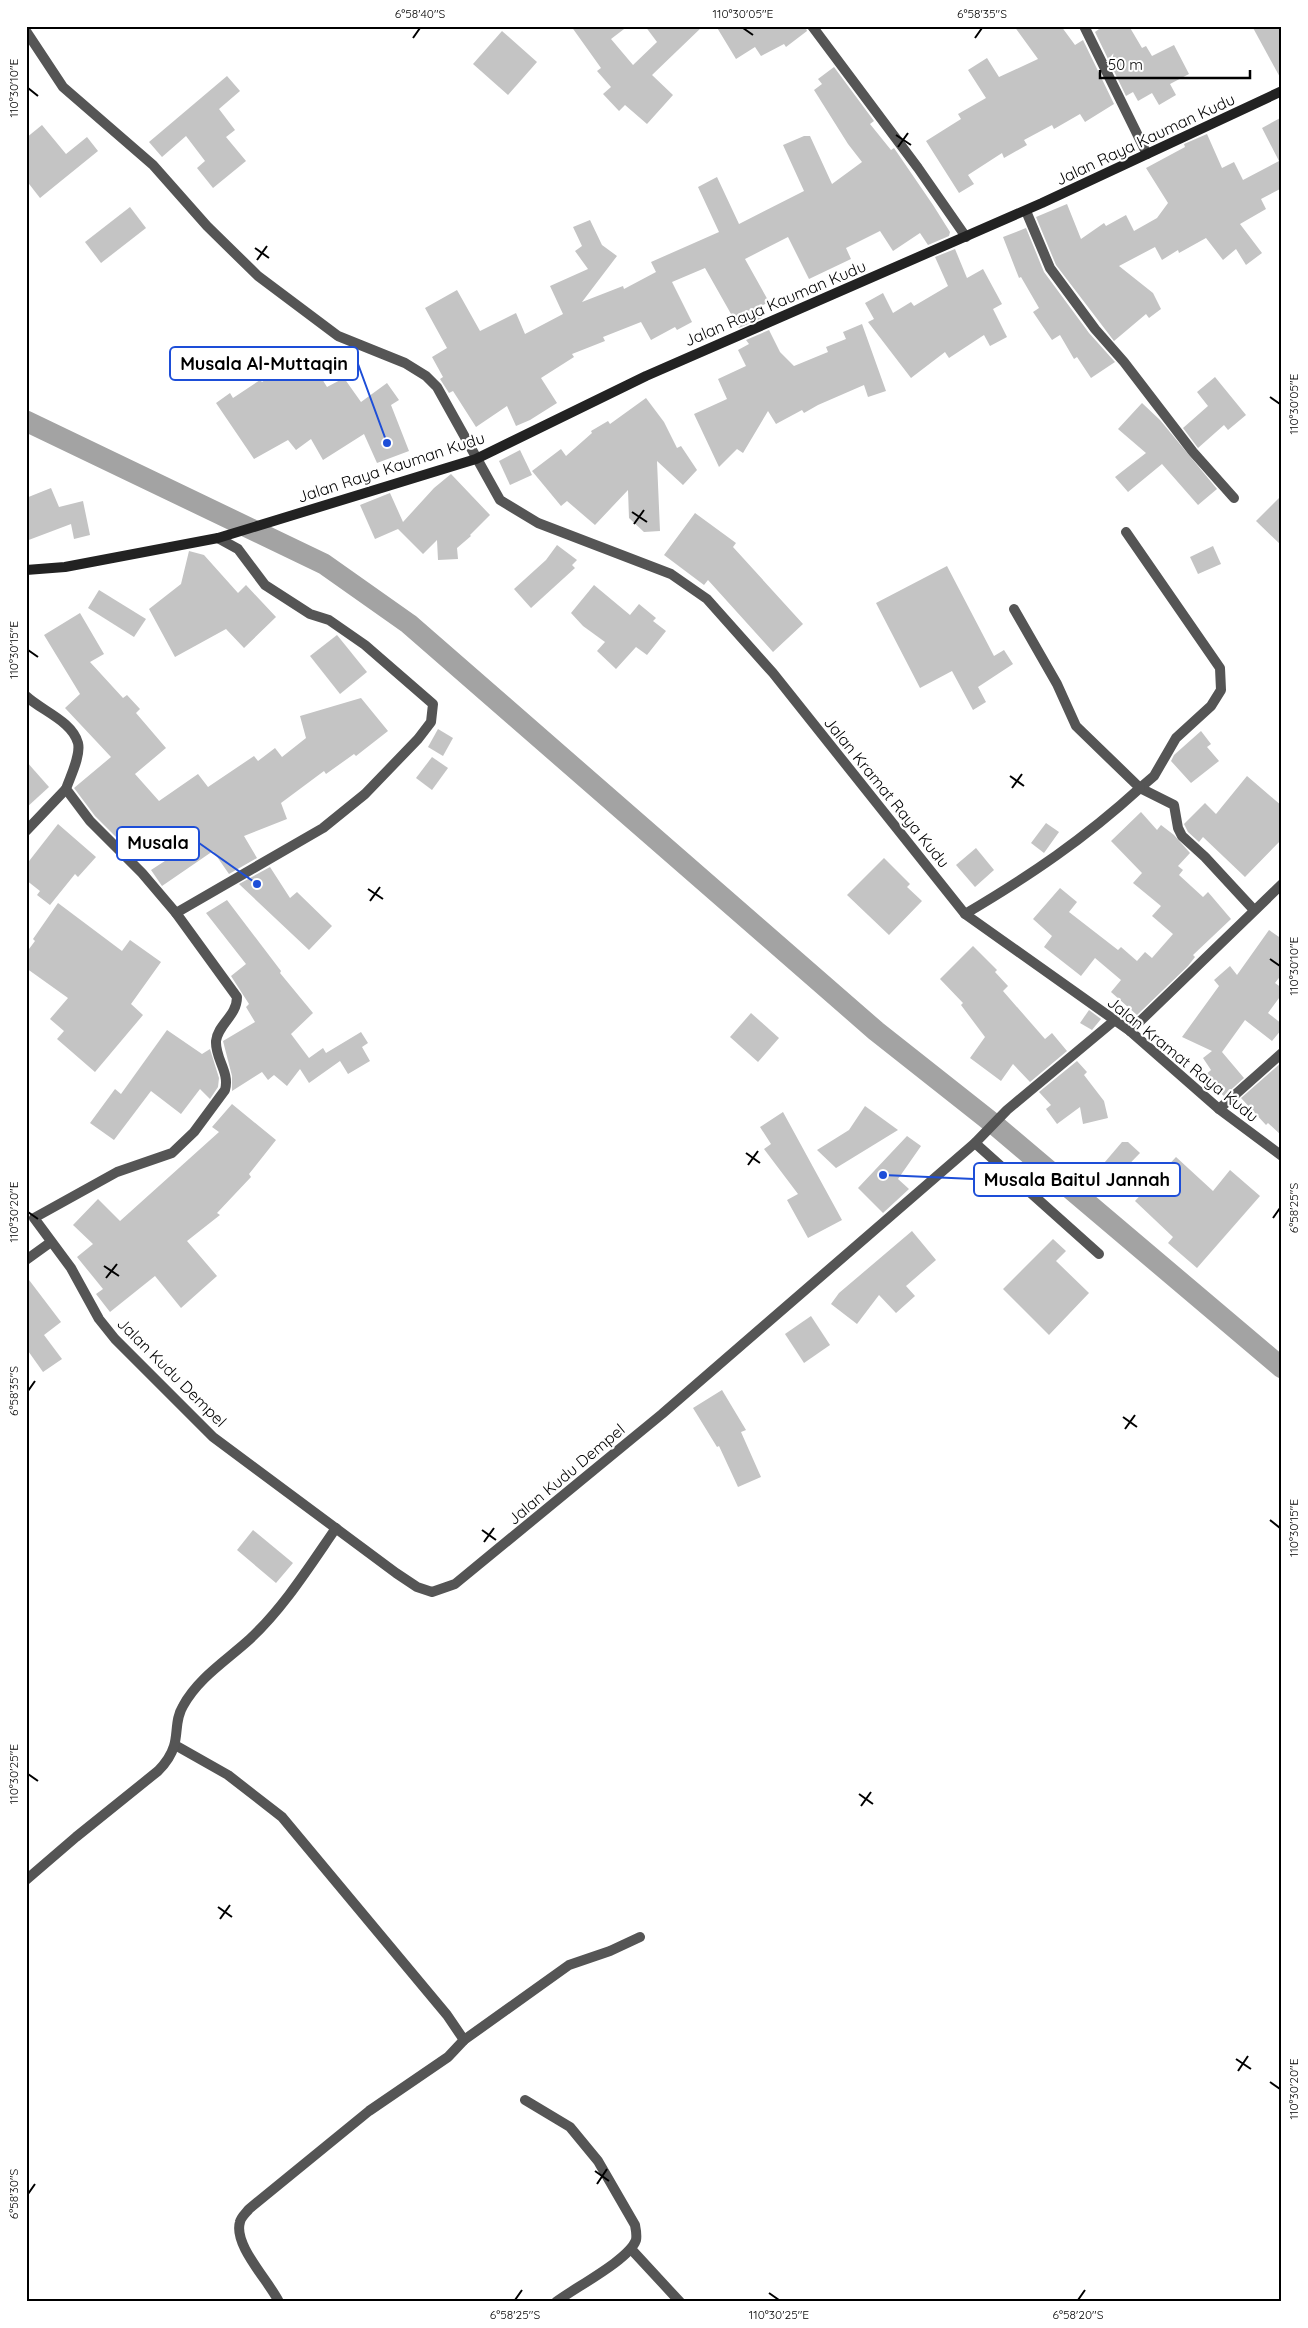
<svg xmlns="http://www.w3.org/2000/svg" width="1308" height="2328" font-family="Quicksand,sans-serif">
<rect width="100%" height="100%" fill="#fff"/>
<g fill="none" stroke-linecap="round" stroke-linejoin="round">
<path stroke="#a3a3a3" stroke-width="21" d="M26,421L324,564L409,624L876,1031L995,1125L1282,1368"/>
</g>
<g fill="#c4c4c4">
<path d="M571,26H628L611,39L633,65L657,42L645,26H703L652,75L673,95L647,124L625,105L619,111L603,94L611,87L597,71L601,68Z"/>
<path d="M716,26H805L807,31L786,47L784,44L761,56L755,47L736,59Z"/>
<path d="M1014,26H1061L1075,45L1083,40L1114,104L1085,122L1080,114L1054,129L1052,125L1024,140L1027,145L1004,158L1002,153L968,175L974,184L959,193L926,141L961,119L958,114L986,98L968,70L987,58L999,77L1038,59Z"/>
<path d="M1103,26H1129L1142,48L1146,46L1152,56L1174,45L1189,74L1170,84L1176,95L1159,105L1152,93L1138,101L1133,92L1126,96L1095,32Z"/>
<path d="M1252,26H1282V81Z"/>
<path d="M502,31L537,62L508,95L473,64Z"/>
<path d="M834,67L874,121L870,124L891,150L894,148L933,205L950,232L949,236L928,245L920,233L893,251L880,231L846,248L851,259L809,279L788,237L745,259L769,302L757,308L762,318L739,328L705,268L672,282L692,322L677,330L675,327L651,340L641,322L603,337L605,341L572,354L574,357L541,378L557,403L530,420L516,426L507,406L476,427L453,391L449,393L440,379L443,377L432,357L447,348L425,308L457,290L480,331L516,313L525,334L563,314L550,286L588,269L575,251L582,246L573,227L590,220L602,245L617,256L582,302L623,286L624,289L656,272L651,262L719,232L698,187L717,177L739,224L804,191L783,145L804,136H810L832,184L862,162L848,144L814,90L822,84L818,79Z"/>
<path d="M227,76L240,91L219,109L235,130L226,137L246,161L213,188L197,168L205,161L186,136L162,157L149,142Z"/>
<path d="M1282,117V188L1261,199L1266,209L1240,224L1262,253L1246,265L1236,249L1223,260L1206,238L1179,253L1178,250L1162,260L1155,247L1119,266L1153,293L1161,309L1149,318L1146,314L1114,341L1056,265L1036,217L1067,204L1081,239L1104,223L1106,226L1126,215L1134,231L1157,218L1168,203L1146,168L1185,147L1184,144L1207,134L1222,168L1234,162L1243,180L1279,161L1262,128Z"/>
<path d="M42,125L66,154L87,137L98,151L40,198L26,180V138Z"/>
<path d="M130,207L146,228L101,263L85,242Z"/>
<path d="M1026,228L1044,272L1089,333L1115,362L1091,378L1077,357L1074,359L1060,335L1052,340L1033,312L1039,308L1021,277L1019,278L1003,237Z"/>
<path d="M955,249L967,278L983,269L1002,304L993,309L1007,337L990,346L984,335L949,358L945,352L911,378L868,322L874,319L865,303L883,293L893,313L911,302L914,306L948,286L935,257Z"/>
<path d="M862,324L886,391L868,397L864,385L818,405L804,413L802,410L776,424L768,411L743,453L737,449L719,467L694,414L727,399L718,379L746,366L738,350L749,344L746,340L769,330L780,352L794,366L828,352L826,347L846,339L843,332Z"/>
<path d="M306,353L327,387L344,378L361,402L387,383L399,400L391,405L409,451L377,463L364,434L323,460L311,439L296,450L288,440L254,459L216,403L230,393L233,398L260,380L262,382Z"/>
<path d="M1215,377L1246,415L1228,430L1224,425L1198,448L1183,428L1208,406L1197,392Z"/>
<path d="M646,398L664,422L677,448L681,446L697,470L683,485L657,461L660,531L644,532L629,518L628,490L595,525L567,501L561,506L532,471L561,449L566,456L592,433L591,431L608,421L610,424Z"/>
<path d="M1142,403L1160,420L1217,489L1198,505L1162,464L1128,492L1115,477L1146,453L1118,429Z"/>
<path d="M520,450L532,475L510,485L499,461Z"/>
<path d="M451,474L490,515L470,535L471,536L457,548L458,559L438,560L437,540L423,554L398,529L375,539L360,505L390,493L403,522L434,488Z"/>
<path d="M51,488L59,507L83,501L90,535L74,539L71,524L26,541V498Z"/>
<path d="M1282,495V546L1256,521Z"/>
<path d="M695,513L736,543L733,547L803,624L773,652L708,580L704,585L664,555Z"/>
<path d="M557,545L577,560L572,565L575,568L531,608L514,589L546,560Z"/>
<path d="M1213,546L1221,564L1198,574L1190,557Z"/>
<path d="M189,551L204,555L238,593L246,585L276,617L244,648L226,629L175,657L149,609L181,584Z"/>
<path d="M947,566L994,656L1004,650L1013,664L978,687L986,702L973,710L952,671L920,688L876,603Z"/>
<path d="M594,585L630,615L639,604L656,618L653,621L666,631L647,655L636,647L616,669L597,651L605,642L583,626L571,613Z"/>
<path d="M99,590L146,619L134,637L88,608Z"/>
<path d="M80,613L104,654L90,662L123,698L127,695L140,709L136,713L166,748L135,774L159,801L198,774L208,787L254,756L258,761L275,748L282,757L306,738L300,716L361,698L388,731L356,756L354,754L326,774L324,771L281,803L287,819L244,836L257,858L229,874L213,851L162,886L151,870L168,859L150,833L146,835L144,832L126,847L95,816L74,788L111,757L65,708L80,694L44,635Z"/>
<path d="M337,635L367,672L340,694L310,656Z"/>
<path d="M438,729L453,738L443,756L428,747Z"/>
<path d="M1201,731L1211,744L1207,747L1219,761L1191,783L1171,761L1174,755Z"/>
<path d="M432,757L448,768L432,790L416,778Z"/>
<path d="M26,761L49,787L26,808Z"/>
<path d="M1247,776L1282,806V839L1245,877L1203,837L1199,842L1188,832L1184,824L1205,803L1216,814Z"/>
<path d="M1141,812L1157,830L1161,825L1174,835L1190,853L1178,866L1183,870L1179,875L1203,897L1208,892L1231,919L1193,955L1195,957L1188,966L1137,1015L1111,992L1121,980L1095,958L1081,976L1044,947L1052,936L1033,919L1060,888L1077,902L1069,912L1118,950L1121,947L1137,961L1145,952L1152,958L1173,934L1152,916L1161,906L1133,883L1142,873L1111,841Z"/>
<path d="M1046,823L1059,832L1044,853L1031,843Z"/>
<path d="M58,824L96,857L78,877L75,874L50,905L37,895L40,891L26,880V865Z"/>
<path d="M976,848L994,870L975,887L956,865Z"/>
<path d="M884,858L910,884L907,887L922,901L889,935L847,895Z"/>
<path d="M270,867L290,898L297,892L332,926L309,950L239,884Z"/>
<path d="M227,900L281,971L280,973L313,1013L291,1034L309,1058L323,1048L326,1053L361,1032L368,1043L362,1047L370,1061L348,1074L340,1061L309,1083L300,1069L287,1086L274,1075L268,1080L262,1072L232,1091V1076L223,1041L255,1022L246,1007L249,1004L231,976L246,964L206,913Z"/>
<path d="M58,903L122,951L130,940L161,962L131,1004L143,1015L95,1072L57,1039L64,1031L50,1019L68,998L26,968V953L35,941L33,939Z"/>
<path d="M1269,930L1282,939V974L1275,983L1282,988V994L1268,1013L1282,1024V1029L1272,1041L1245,1020L1222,1052L1244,1078L1224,1096L1203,1077L1211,1070L1203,1058L1212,1051L1182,1037L1219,986L1214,980L1230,966L1237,975Z"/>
<path d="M973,946L997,970L995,972L1008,986L1003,991L1045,1039L1052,1033L1067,1051L1030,1082L1013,1064L1001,1081L970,1058L985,1037L961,1005L963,1003L940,979Z"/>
<path d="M1089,1010L1101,1019L1092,1030L1080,1023Z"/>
<path d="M751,1013L779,1038L758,1062L730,1037Z"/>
<path d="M167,1030L202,1054L210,1049L219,1078L218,1087L210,1099L200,1089L181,1114L151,1091L114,1140L90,1123L115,1089L121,1094Z"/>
<path d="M1077,1061L1087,1072L1084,1075L1104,1101L1108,1118L1083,1124L1080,1107L1057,1124L1046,1109L1051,1105L1039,1092Z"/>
<path d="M1282,1062V1136L1268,1123L1266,1125L1241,1098Z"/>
<path d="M232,1104L276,1140L249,1174L251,1177L217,1213L220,1215L187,1241L217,1276L181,1308L155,1276L110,1312L96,1294L103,1289L77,1257L93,1244L73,1225L98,1199L120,1221L219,1132L212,1127Z"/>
<path d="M865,1106L898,1130L836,1168L817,1150L849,1130Z"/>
<path d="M783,1112L842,1220L808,1238L787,1200L798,1194L764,1149L771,1144L760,1127Z"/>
<path d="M907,1136L921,1146L898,1179L909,1189L883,1213L858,1188Z"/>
<path d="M1122,1142H1128L1140,1153L1112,1182L1099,1169Z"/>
<path d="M1176,1157L1213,1191L1230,1170L1260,1196L1197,1268L1168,1243L1173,1237L1135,1201Z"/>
<path d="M912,1231L936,1260L906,1286L915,1296L896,1313L879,1295L857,1324L831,1304L839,1293Z"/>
<path d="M1053,1239L1066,1251L1056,1261L1089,1293L1049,1335L1003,1289Z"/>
<path d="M26,1276L61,1322L44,1335L62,1359L43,1372L26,1348Z"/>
<path d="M811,1316L830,1345L804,1363L785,1334Z"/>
<path d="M722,1390L746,1430L741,1432L761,1477L738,1487L719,1446L717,1447L693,1408Z"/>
<path d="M253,1530L293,1563L276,1583L237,1550Z"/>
</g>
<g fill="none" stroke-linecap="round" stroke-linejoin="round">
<g stroke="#555" stroke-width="10">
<path d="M812,26L918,168L966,237"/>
<path d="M1084,26L1147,154"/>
<path d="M26,31L63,87L153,165L207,226L258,276L338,336L405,363L426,376L437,387L500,500L538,523L671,574L707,599L773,673L965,914L1130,1031L1219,1109L1282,1156"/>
<path d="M1026,211L1050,268L1095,329L1124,362L1193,452L1234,498"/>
<path d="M1126,532L1220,668L1221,690L1211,706L1176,738L1154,776L1140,788L1174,805L1178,828L1182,836L1205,857L1254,910"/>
<path d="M26,696C42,711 72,721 78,743C81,756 70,777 66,789L90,821L142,873L176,913L237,997C237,1016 218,1024 216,1041C215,1059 230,1072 225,1090L194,1132L172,1153L117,1172L34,1218L71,1268L99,1319L115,1339L213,1437L396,1573L417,1587L432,1592L455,1584L662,1414L975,1143L1007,1110L1115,1020"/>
<path d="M26,831L66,789"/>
<path d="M176,913L323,828L365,794L418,739L431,722L433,704L365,645L329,620L310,614L265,585L238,549L218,538"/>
<path d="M965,914C1031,875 1084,839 1140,788L1076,726L1057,684L1014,609"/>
<path d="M1130,1031L1282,884"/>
<path d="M1219,1109L1282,1053"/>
<path d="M975,1143L1099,1254"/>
<path d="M26,1260L51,1242"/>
<path d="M175,1745L228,1775L282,1817L447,2015L464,2040"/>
<path d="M26,1880L76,1837L158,1771C165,1764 171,1756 174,1746C178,1733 175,1719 183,1706C198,1678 227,1660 250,1639C284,1607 309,1567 336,1528"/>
<path d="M525,2100L570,2127L598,2161L635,2225C636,2230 637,2235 636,2240C629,2260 574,2288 556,2302"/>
<path d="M631,2249L680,2302"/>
<path d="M279,2302C269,2281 233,2245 240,2222C241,2217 246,2213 249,2209L369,2111L448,2057L464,2040L569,1965L610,1951L640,1937"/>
</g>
<path stroke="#222" stroke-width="10" d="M26,570L65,567L218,538L476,459L646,376L1042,203L1282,91"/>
</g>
<path fill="none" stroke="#000" stroke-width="2" d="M743,28L753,35M413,38L420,28M975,38L982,28M28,88L38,96M896,135L911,145M898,147L908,133M255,248L269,258M257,260L267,246M1270,397L1280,404M632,512L647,522M634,524L644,510M28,650L38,657M1010,776L1024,786M1012,788L1022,774M368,889L383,899M370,901L380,887M1270,959L1280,966M746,1153L760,1163M748,1165L758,1151M28,1212L38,1219M1273,1218L1280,1208M104,1266L119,1276M106,1278L117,1264M28,1391L35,1381M1123,1417L1137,1427M1125,1429L1135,1415M1270,1520L1280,1528M482,1530L496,1540M484,1542L494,1528M28,1774L38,1781M859,1794L873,1804M861,1806L871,1792M218,1907L232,1917M220,1919L230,1905M1236,2059L1251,2069M1238,2071L1248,2056M1270,2082L1280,2089M595,2171L609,2181M597,2184L607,2169M28,2194L35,2184M769,2293L779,2300M515,2300L522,2290M1078,2300L1085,2290"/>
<g text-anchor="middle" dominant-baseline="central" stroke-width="4.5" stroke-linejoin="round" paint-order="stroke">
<g font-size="16" fill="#000" stroke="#fff">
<text transform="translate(1145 139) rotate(-25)">Jalan Raya Kauman Kudu</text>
<text transform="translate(775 303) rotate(-23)">Jalan Raya Kauman Kudu</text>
<text transform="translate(391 467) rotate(-18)">Jalan Raya Kauman Kudu</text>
<text transform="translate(887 792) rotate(51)">Jalan Kramat Raya Kudu</text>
<text transform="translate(1183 1059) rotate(39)">Jalan Kramat Raya Kudu</text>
<text transform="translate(172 1372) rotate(45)">Jalan Kudu Dempel</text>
<text transform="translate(566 1474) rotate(-40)">Jalan Kudu Dempel</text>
</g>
</g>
<path fill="none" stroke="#1d4ed8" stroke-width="2" d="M387 443L358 364M257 884L199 843M883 1175L974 1179"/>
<g fill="#1d4ed8" stroke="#fff" stroke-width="2">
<circle cx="387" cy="443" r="5"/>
<circle cx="257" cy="884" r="5"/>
<circle cx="883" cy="1175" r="5"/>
</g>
<g fill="#fff" stroke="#1d4ed8" stroke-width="2">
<rect x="170" y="347" width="188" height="33" rx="5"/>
<rect x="117" y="827" width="82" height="33" rx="5"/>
<rect x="974" y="1163" width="206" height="33" rx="5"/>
</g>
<g font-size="18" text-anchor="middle" font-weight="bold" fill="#000">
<text x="264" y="370">Musala Al-Muttaqin</text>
<text x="158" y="849">Musala</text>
<text x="1077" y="1186">Musala Baitul Jannah</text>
</g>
<rect width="1308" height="2328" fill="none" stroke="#ffffff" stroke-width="55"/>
<path d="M1100 70v8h150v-8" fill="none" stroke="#000000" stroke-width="2.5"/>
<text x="1108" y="70" font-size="15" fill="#000000" stroke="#ffffff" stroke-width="4" paint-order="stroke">50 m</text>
<rect x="28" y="28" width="1252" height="2272" fill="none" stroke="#000" stroke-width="2"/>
<g font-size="12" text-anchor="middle" fill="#000">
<text x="420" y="18">6°58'40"S</text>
<text x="743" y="18">110°30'05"E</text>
<text x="982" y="18">6°58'35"S</text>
<text transform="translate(14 88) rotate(-90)" y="4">110°30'10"E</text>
<text transform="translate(1294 404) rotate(-90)" y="4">110°30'05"E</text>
<text transform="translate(14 650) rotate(-90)" y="4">110°30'15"E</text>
<text transform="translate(1294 966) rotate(-90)" y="4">110°30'10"E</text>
<text transform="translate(1294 1208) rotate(-90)" y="4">6°58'25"S</text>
<text transform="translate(14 1212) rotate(-90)" y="4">110°30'20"E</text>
<text transform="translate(14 1391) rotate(-90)" y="4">6°58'35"S</text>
<text transform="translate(1294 1528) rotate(-90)" y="4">110°30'15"E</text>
<text transform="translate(14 1774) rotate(-90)" y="4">110°30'25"E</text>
<text transform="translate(1294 2089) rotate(-90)" y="4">110°30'20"E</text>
<text transform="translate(14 2194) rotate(-90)" y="4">6°58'30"S</text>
<text x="515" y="2319">6°58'25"S</text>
<text x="779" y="2319">110°30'25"E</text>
<text x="1078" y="2319">6°58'20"S</text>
</g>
</svg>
